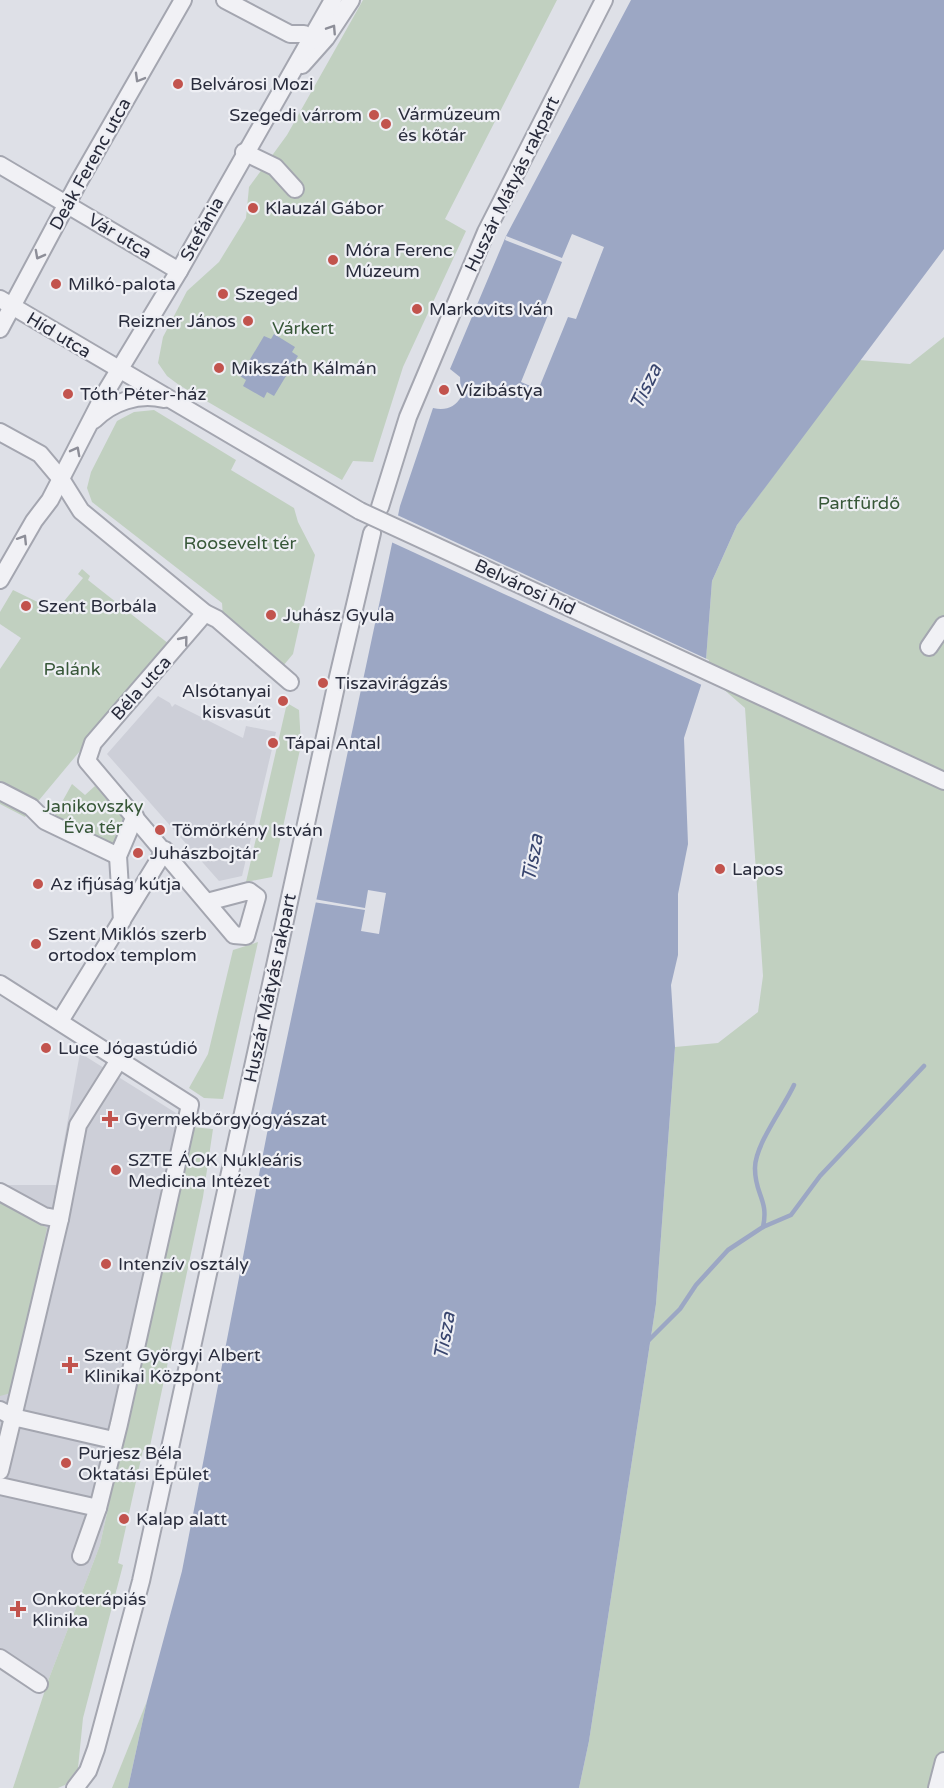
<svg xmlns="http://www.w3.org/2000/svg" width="944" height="1788" font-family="'Varela Round',sans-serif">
<rect width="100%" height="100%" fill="#dee0e7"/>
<g fill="#cdcfd8">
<path d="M158,696L170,703L172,707L175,704L243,738L246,726L276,732L242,876L219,881L107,754Z"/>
<path d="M80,1053L192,1123L100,1545L48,1681L0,1648V1185H56Z"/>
</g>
<g fill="#c1d0c0">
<path d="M363,0H557L445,219L466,231L403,367L373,462L353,461L342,480L179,385L167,376L158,363L163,337L187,291L219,262L246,218L249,187L287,135Z"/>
<path d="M944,337V1788H579L589,1741L656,1304L675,1047L718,1043L758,1012L763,976L745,708L705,673L712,581L737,525L859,360L910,364Z"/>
<path d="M154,410L236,460L231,470L294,508L298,522L315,555L293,654L283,666L223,617L222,603L92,502L87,488L91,472L117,421L134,412Z"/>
<path d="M82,569L90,576L88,580L169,644L25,817L0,804V669L21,638L0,624V612L13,590L56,611L83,578L78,574Z"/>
<path d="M287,703L299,710L301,745L272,877L246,882Z"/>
<path d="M72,784L85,795L95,786L124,818L127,826L114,845L52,820Z"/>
<path d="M258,942L223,1099L204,1098L189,1088L208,1054L233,950Z"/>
<path d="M191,1127L213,1129L203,1197L149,1451L143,1450L118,1563L123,1565L83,1718L78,1768L65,1785L58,1788H13L48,1681L100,1545Z"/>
<path d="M0,1202L47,1228L11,1393L0,1396Z"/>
<path d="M147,1701L128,1788H112Z"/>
</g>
<g fill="#9ca7c4">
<path d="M631,0H944V249L737,525L712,581L705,673L684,738L688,844L678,894V955L671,985L675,1047L656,1304L589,1741L579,1788H128L147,1701L182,1571L270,1118L400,506L433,408C446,411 455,407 461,397L460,377L450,369L506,236Z"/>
<path d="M274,334L295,347L292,352L298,356L274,396L267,392L264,398L243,386L246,380L240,376L264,336L271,339Z"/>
</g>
<g fill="#dee0e7">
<path d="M572,234L604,247L576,319L568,317L539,388L528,385L521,382L550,310L544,307L562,262L505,240L506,236L562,258Z"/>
<path d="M395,514L709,660L704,686L389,541Z"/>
<path d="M368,890L386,893L379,934L361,931L365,910L313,902L314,899L365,908Z"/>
</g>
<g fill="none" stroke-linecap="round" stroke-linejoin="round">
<g stroke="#9ca7c4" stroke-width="4.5">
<path d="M763,1227C769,1200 755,1195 755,1169C754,1146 784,1107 794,1085"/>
<path d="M645,1344L680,1309L696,1285L728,1250L763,1227L791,1215L820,1176L924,1066"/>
</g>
<defs>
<g id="minor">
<path d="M225,0L290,34H304"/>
<path d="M302,65L326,38L351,0"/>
<path d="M244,152L275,167L295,189"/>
<path d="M0,165L179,271"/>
<path d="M0,299L360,511"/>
<path d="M0,329L78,183L183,0"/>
<path d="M94,420C112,402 138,393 164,399"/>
<path d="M0,432L40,454L61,479L81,511L205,613L217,619L290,682"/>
<path d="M380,507L408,417L486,232L604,0"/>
<path d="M0,580L34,521L50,500L104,395L179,271L333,0"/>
<path d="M205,613L93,743L87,761L234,935L246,936L257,897L249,891L207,902"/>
<path d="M581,613L944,781"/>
<path d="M929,647L944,625"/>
<path d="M0,791L31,807L45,821L118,856"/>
<path d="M122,921L118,856L135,816"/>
<path d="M0,984L190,1105L119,1424L98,1508L81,1556"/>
<path d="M60,1021L165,850"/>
<path d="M0,1192L44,1216L60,1219"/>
<path d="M0,1410L13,1417L60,1219L78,1125L119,1060"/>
<path d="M0,1471L13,1417L113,1440"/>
<path d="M0,1486L98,1508"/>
<path d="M0,1658L39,1684"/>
<path d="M75,1788L88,1771L96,1749L141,1581L338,677L372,533"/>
<path d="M937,1788L944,1761"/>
</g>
</defs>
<use href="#minor" stroke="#a4a6b0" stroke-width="20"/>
<use href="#minor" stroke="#f1f1f5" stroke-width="16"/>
<defs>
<path id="minor-bridge" d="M360,511L581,613"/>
</defs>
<use href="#minor-bridge" stroke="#a4a6b0" stroke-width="20" stroke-linecap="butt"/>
<use href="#minor-bridge" stroke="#f1f1f5" stroke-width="16"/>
</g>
<defs><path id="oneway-chevron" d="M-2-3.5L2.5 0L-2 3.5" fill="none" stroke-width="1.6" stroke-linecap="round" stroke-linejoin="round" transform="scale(1.5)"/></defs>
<g stroke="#8d8e98">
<use href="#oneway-chevron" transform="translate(332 29) rotate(-57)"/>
<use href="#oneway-chevron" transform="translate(139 78) rotate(120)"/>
<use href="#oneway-chevron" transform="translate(39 255) rotate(118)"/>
<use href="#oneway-chevron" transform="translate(76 451) rotate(-62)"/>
<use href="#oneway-chevron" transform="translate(23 539) rotate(-58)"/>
<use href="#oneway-chevron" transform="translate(184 640) rotate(-51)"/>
</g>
<g fill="#c2534d" stroke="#eeeff4" stroke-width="2">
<circle cx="178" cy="84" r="6"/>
<circle cx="374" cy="115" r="6"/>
<circle cx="386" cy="124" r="6"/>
<circle cx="253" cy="208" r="6"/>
<circle cx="333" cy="260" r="6"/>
<circle cx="56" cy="284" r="6"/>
<circle cx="223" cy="294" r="6"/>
<circle cx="417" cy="309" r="6"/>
<circle cx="248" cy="321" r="6"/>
<circle cx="219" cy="368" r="6"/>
<circle cx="444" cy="390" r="6"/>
<circle cx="68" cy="394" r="6"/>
<circle cx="26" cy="606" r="6"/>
<circle cx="271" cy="615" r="6"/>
<circle cx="323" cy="683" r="6"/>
<circle cx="283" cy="701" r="6"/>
<circle cx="273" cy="743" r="6"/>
<circle cx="160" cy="830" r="6"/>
<circle cx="138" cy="853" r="6"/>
<circle cx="720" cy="869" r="6"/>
<circle cx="38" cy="884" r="6"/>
<circle cx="36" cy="944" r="6"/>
<circle cx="46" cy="1048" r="6"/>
<path d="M107 1110h6v6h6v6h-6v6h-6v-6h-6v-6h6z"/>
<circle cx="116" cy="1170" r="6"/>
<circle cx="106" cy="1264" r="6"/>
<path d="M67 1356h6v6h6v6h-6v6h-6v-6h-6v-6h6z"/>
<circle cx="66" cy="1463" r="6"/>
<circle cx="124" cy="1519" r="6"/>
<path d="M15 1600h6v6h6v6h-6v6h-6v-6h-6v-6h6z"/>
</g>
<g text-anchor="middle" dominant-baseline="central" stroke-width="4.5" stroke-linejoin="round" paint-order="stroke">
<g font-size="18" fill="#292c3c" stroke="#eeeff4" text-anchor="start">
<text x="190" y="84">Belvárosi Mozi</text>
<text x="398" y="114">Vármúzeum<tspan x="398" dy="21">és kőtár</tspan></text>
<text x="362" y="115" text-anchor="end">Szegedi várrom</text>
<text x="265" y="208">Klauzál Gábor</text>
<text x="345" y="250">Móra Ferenc<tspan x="345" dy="21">Múzeum</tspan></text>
<text x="68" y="284">Milkó-palota</text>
<text x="235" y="294">Szeged</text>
<text x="429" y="309">Markovits Iván</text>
<text x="236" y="321" text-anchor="end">Reizner János</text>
<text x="231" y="368">Mikszáth Kálmán</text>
<text x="456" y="390">Vízibástya</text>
<text x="80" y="394">Tóth Péter-ház</text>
<text x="38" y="606">Szent Borbála</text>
<text x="283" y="615">Juhász Gyula</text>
<text x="335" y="683">Tiszavirágzás</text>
<text x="271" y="691" text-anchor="end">Alsótanyai<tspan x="271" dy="21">kisvasút</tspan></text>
<text x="285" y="743">Tápai Antal</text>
<text x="172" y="830">Tömörkény István</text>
<text x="150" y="853">Juhászbojtár</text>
<text x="732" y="869">Lapos</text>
<text x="50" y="884">Az ifjúság kútja</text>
<text x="48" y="934">Szent Miklós szerb<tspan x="48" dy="21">ortodox templom</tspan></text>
<text x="58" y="1048">Luce Jógastúdió</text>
<text x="124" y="1119">Gyermekbőrgyógyászat</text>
<text x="128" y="1160">SZTE ÁOK Nukleáris<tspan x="128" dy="21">Medicina Intézet</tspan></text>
<text x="118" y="1264">Intenzív osztály</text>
<text x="84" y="1355">Szent Györgyi Albert<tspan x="84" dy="21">Klinikai Központ</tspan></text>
<text x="78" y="1453">Purjesz Béla<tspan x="78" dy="21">Oktatási Épület</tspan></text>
<text x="136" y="1519">Kalap alatt</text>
<text x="32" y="1599">Onkoterápiás<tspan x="32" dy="21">Klinika</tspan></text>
</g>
<g font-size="18" fill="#292c3c" stroke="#eeeff4">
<text transform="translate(90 164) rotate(-61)">Deák Ferenc utca</text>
<text transform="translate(512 184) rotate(-64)">Huszár Mátyás rakpart</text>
<text transform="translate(202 229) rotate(-61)">Stefánia</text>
<text transform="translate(120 236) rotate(31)">Vár utca</text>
<text transform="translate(59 335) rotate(31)">Híd utca</text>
<text transform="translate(525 587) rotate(25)">Belvárosi híd</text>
<text transform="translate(141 688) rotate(-48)">Béla utca</text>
<text transform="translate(270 988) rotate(-78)">Huszár Mátyás rakpart</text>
</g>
<g font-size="18" fill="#375738" stroke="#eeeff4">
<text x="303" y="328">Várkert</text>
<text x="859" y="503">Partfürdő</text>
<text x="240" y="543">Roosevelt tér</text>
<text x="72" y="669">Palánk</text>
<text x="93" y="806">Janikovszky<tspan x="93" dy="21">Éva tér</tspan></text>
</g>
<g font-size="20" font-style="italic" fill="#37446d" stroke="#eeeff4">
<text transform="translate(646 387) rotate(-64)">Tisza</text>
<text transform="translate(533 858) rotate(-80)">Tisza</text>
<text transform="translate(445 1336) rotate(-80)">Tisza</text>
</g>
</g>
</svg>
